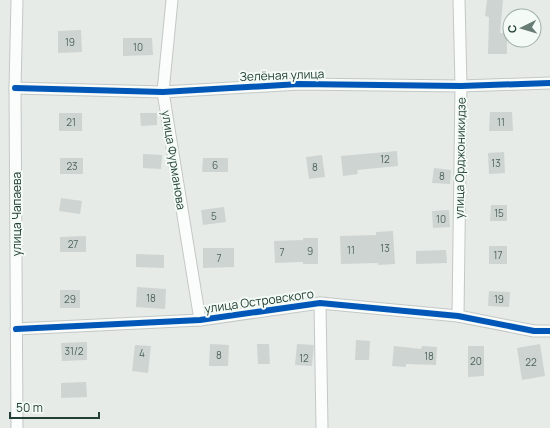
<svg xmlns="http://www.w3.org/2000/svg" width="550" height="428" font-family="Manrope,sans-serif">
<rect width="100%" height="100%" fill="#e6ebe8"/>
<g fill="#ced4d1">
<path d="M487,0H503L500,33H507V54H488L489,17L485,16Z"/>
<path d="M81,30L82,52L58,53V31Z"/>
<path d="M123,38H152L153,55L123,56Z"/>
<path d="M490,112H512L513,131H489Z"/>
<rect x="59" y="113" width="23" height="18"/>
<path d="M140,113H157V125L141,126Z"/>
<path d="M397,151L398,166L357,170L358,174L343,176L341,156Z"/>
<path d="M504,152L505,173L489,174L488,153Z"/>
<path d="M143,154L162,155L161,169L143,168Z"/>
<path d="M322,155L325,177L309,179L306,157Z"/>
<rect x="60" y="158" width="23" height="16"/>
<path d="M203,158H228V172H202Z"/>
<path d="M434,168L451,170L450,184L432,183Z"/>
<path d="M61,198L82,201L80,214L59,211Z"/>
<path d="M491,205H507V221H490Z"/>
<path d="M224,207L226,222L203,225L201,210Z"/>
<path d="M449,210L450,227L433,228L432,211Z"/>
<path d="M393,231L395,264L378,265V263L341,264L340,236L376,235V232Z"/>
<path d="M86,236V252H60V237Z"/>
<path d="M303,238H318V264H303V262L275,263L274,241L303,240Z"/>
<rect x="489" y="246" width="18" height="18"/>
<path d="M203,248H234V267L203,268Z"/>
<path d="M446,250L447,263L416,264V251Z"/>
<path d="M136,254L164,255V268L136,267Z"/>
<path d="M137,287L166,289L165,309L136,307Z"/>
<rect x="60" y="290" width="20" height="18"/>
<path d="M489,291L510,292L509,307L488,306Z"/>
<path d="M356,340L370,341L369,360H355Z"/>
<path d="M87,342V360L62,361L61,343Z"/>
<path d="M210,344L229,345L228,366H209Z"/>
<path d="M257,344H269L270,364H258Z"/>
<path d="M297,344L314,345L312,366L295,365Z"/>
<path d="M540,344L545,376L522,380L517,348Z"/>
<path d="M135,345L151,346L148,373L132,371Z"/>
<path d="M394,346L421,349L422,346L437,347L436,365L406,364V367L392,366Z"/>
<path d="M468,346H484V376L468,377Z"/>
<path d="M86,382L87,397L61,398V383Z"/>
</g>
<g fill="none" stroke-linecap="round" stroke-linejoin="round">
<defs>
<g id="minor">
<path d="M172,0L163,92L200,320"/>
<path d="M15,88L163,92L299,84L461,86L550,83"/>
<path d="M320,303L322,428"/>
<path d="M458,316L461,86L459,0"/>
<path d="M16,329L200,320L320,303L458,316L534,331H550"/>
<path d="M17,428L15,88L17,0"/>
</g>
</defs>
<use href="#minor" stroke="#c3c8c5" stroke-width="13"/>
<use href="#minor" stroke="#fbfcfc" stroke-width="11"/>
<defs>
<g id="cycleway">
<path d="M15,88L163,92L299,84L461,86L550,83"/>
<path d="M16,329L200,320L320,303L458,316L534,331H550"/>
</g>
</defs>
<use href="#cycleway" stroke="#f4faf6" stroke-width="8"/>
<use href="#cycleway" stroke="#0057b8" stroke-width="6"/>
</g>
<g text-anchor="middle" dominant-baseline="central" stroke-width="4" stroke-linejoin="round" paint-order="stroke">
<g font-size="10" fill="#4e665d">
<text x="70" y="42">19</text>
<text x="138" y="47">10</text>
<text x="71" y="122">21</text>
<text x="501" y="122">11</text>
<text x="385" y="159">12</text>
<text x="496" y="163">13</text>
<text x="215" y="165">6</text>
<text x="72" y="166">23</text>
<text x="315" y="167">8</text>
<text x="442" y="176">8</text>
<text x="499" y="213">15</text>
<text x="214" y="216">5</text>
<text x="441" y="219">10</text>
<text x="73" y="244">27</text>
<text x="385" y="248">13</text>
<text x="351" y="250">11</text>
<text x="310" y="251">9</text>
<text x="282" y="252">7</text>
<text x="498" y="255">17</text>
<text x="219" y="258">7</text>
<text x="151" y="298">18</text>
<text x="70" y="299">29</text>
<text x="499" y="299">19</text>
<text x="74" y="351">31/2</text>
<text x="142" y="353">4</text>
<text x="219" y="355">8</text>
<text x="429" y="356">18</text>
<text x="304" y="358">12</text>
<text x="476" y="361">20</text>
<text x="531" y="362">22</text>
</g>
<g font-size="12" fill="#224035" stroke="#f4faf6">
<text transform="translate(282 75) rotate(-2)">Зелёная улица</text>
<text transform="translate(460 158) rotate(-89)">улица Орджоникидзе</text>
<text transform="translate(174 160) rotate(81)">улица Фурманова</text>
<text transform="translate(16 214) rotate(-90)">улица Чапаева</text>
<text transform="translate(259 301) rotate(-8)">улица Островского</text>
</g>
</g>
<g transform="translate(522 28) rotate(265)"><circle r="19" fill="#f4faf6" stroke="#a0b0a9"/>
<path d="M0-3L7 15L0 10L-7 15Z" fill="#677c74"/>
<text y="-6" font-size="11" font-weight="bold" text-anchor="middle" fill="#224035">С</text>
</g>
<path d="M10 412v6h89v-6" fill="none" stroke="#224035" stroke-width="2"/>
<text x="16" y="412" font-size="12" fill="#224035" stroke="#f4faf6" stroke-width="3" paint-order="stroke">50 m</text>
</svg>
